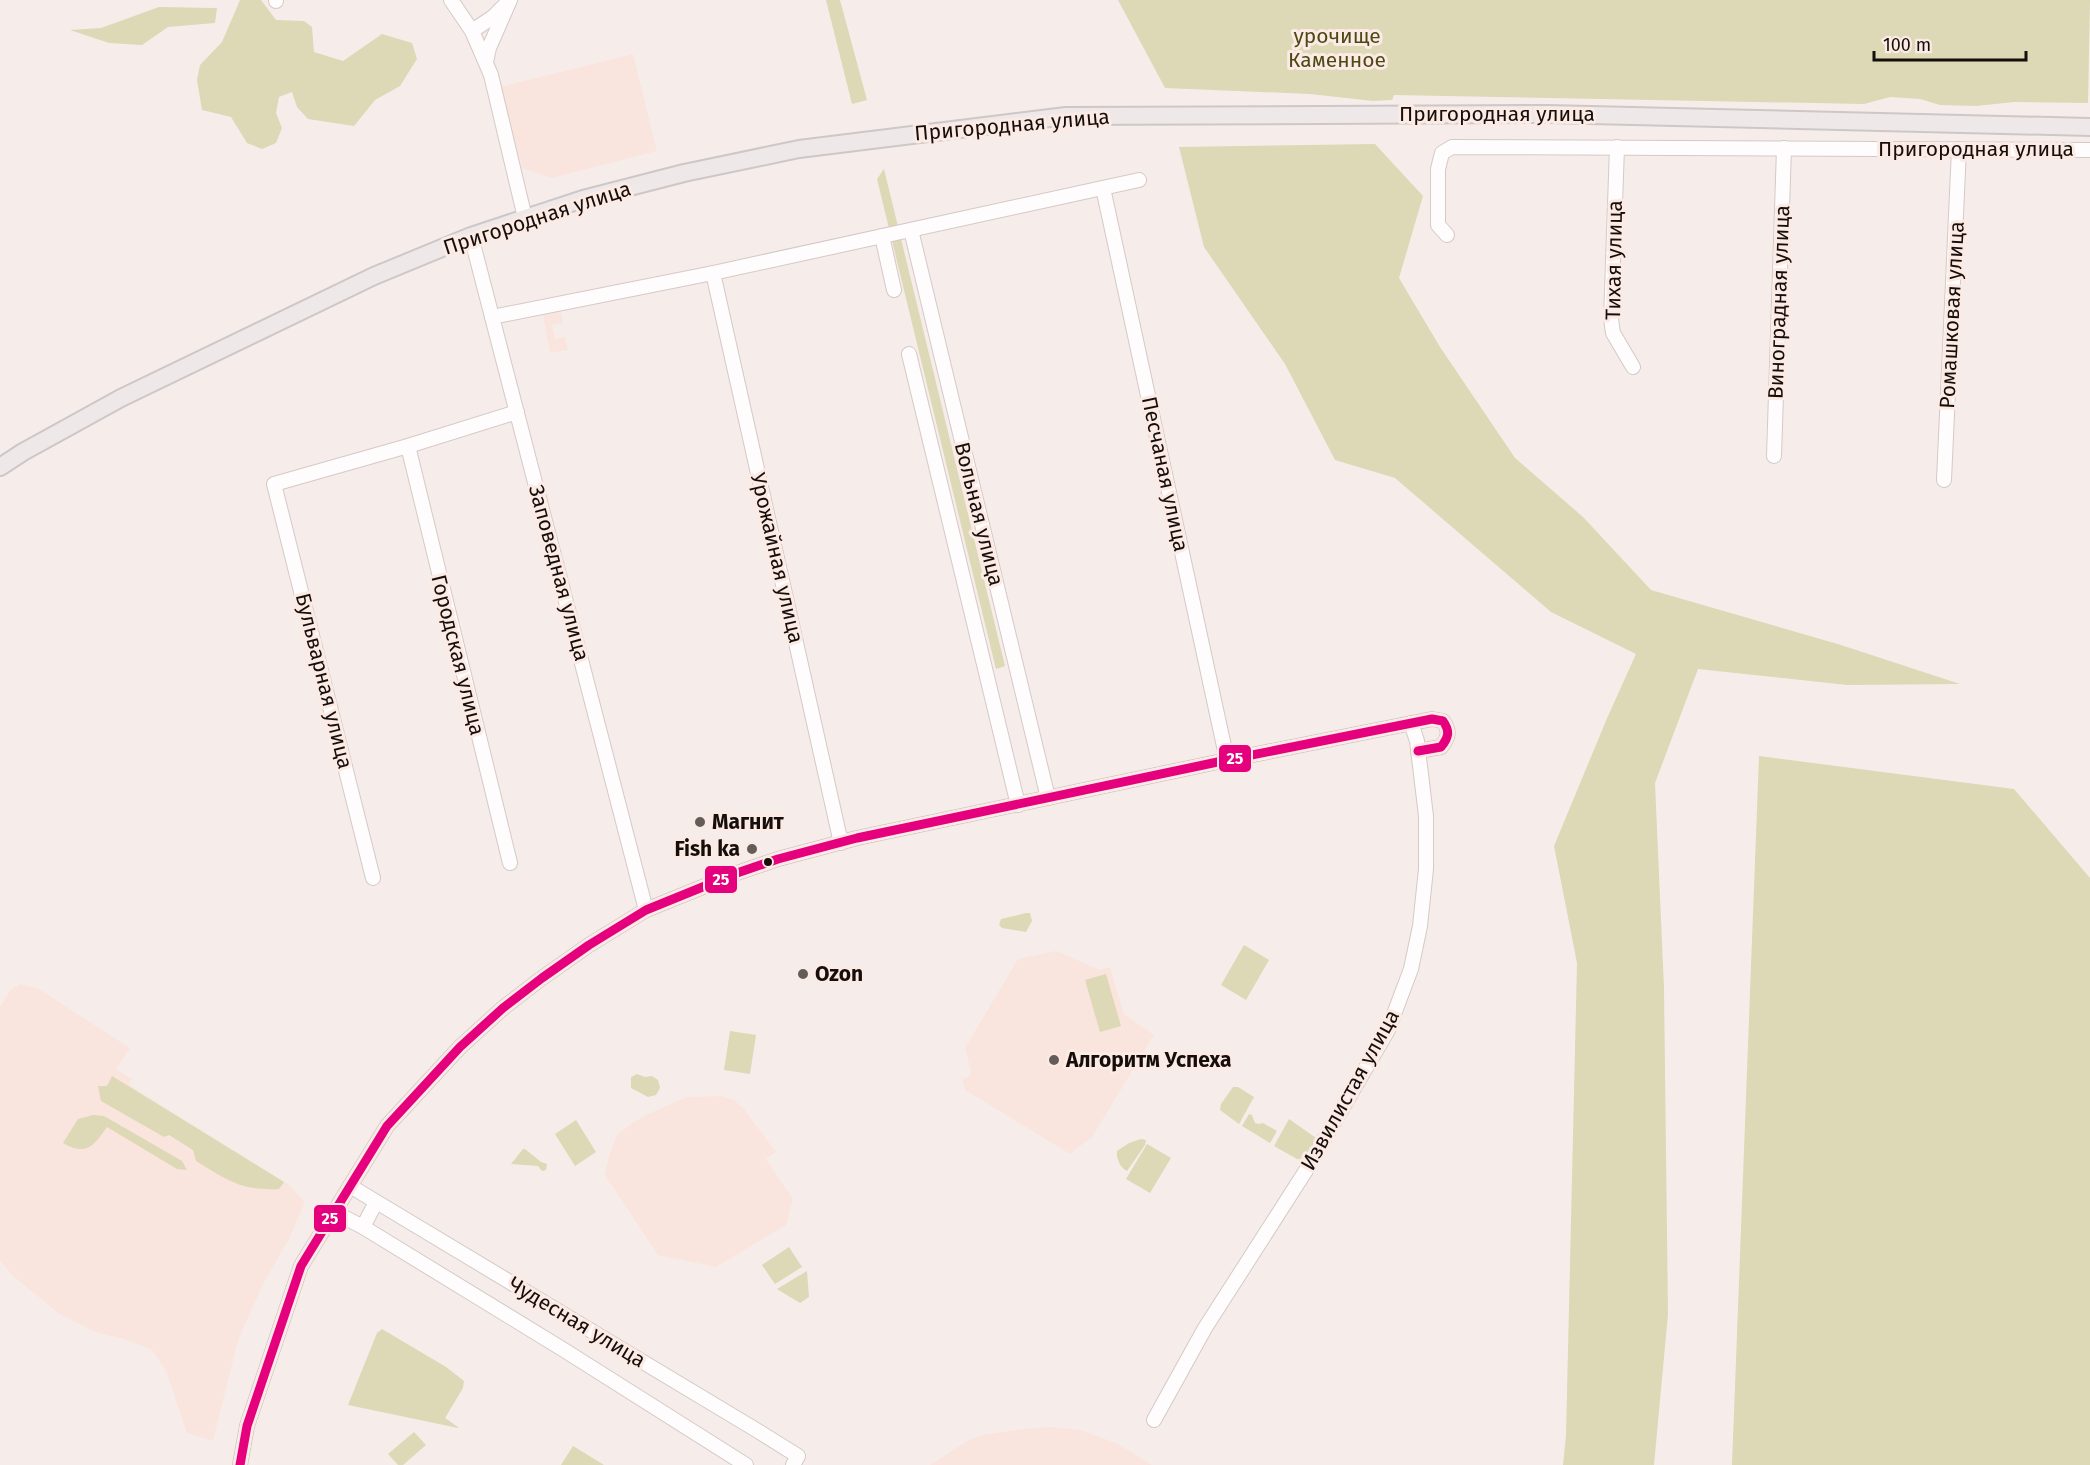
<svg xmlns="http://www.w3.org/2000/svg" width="2090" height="1465" font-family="'Fira Sans',sans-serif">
<rect width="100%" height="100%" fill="#f6edea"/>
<g fill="#f9e5dd">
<path d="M633,54L657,151L552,178L522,168L500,87Z"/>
<path d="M561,312L563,323L552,325L555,339L565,337L568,350L550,353L543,315Z"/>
<path d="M1056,951L1100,970L1110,967L1124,1014L1154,1035L1092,1137L1070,1154L965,1090L962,1078L969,1077L971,1072L965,1048L1018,959Z"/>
<path d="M20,984L39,989L130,1048L116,1069L132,1079L129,1085L288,1184L305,1202L289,1239L262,1286L238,1341L213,1441L187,1433L166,1371L152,1350L124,1339L95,1332L58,1313L14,1277L0,1261V1007L10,990Z"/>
<path d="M721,1096L734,1100L744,1109L776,1152L766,1159L793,1199L786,1225L716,1267L658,1255L605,1175L609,1156L617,1135L631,1124L648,1114L687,1097Z"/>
<path d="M1052,1427L1080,1430L1116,1443L1152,1465H930L969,1440L982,1435L1024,1429Z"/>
</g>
<g fill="#ddd8b5">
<path d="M240,0H261L276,20L304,21L312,27L314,52L343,61L382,34L412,43L417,59L400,86L375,100L354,126L308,119L297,107L292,92L279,97L276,113L282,128L276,143L262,149L247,143L231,117L202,110L197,80L200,65L222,42Z"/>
<path d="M826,0H840L867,100L852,104Z"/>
<path d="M1118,0H2090L2088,103L2014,102L1976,106L1940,105L1920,99L1890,97L1864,104L1394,95L1392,100L1373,101L1310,94L1165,88Z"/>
<path d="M159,7L217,8L215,23L168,27L142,45L109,43L70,30L101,28Z"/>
<path d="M1375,144L1423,196L1399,278L1440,347L1515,458L1583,517L1651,590L1841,645L1960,684L1847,685L1698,669L1655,783L1664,988L1668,1314L1654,1465H1563L1566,1435L1577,963L1554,846L1608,716L1636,654L1551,612L1395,478L1335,460L1285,364L1204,247L1179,147Z"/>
<path d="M884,169L1005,666L996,669L877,179Z"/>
<path d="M1759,756L2014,789L2090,878V1465H1732Z"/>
<path d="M1026,913H1030L1032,921L1026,932L1002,928L999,925L1001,919Z"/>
<path d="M1244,945L1269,960L1246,1000L1221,985Z"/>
<path d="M1106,974L1121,1026L1100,1032L1085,980Z"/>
<path d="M730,1031L756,1035L750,1074L724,1070Z"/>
<path d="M637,1074L645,1077L652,1076L658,1080L660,1088L656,1095L648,1097L631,1088V1077Z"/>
<path d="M112,1076L284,1182L279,1189C241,1191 227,1180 196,1161L193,1150L169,1135L164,1137L101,1101L98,1086H107Z"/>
<path d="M1233,1087H1238L1254,1097L1239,1124L1220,1110L1221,1104Z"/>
<path d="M1249,1114L1252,1115L1255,1123L1259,1124L1263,1123L1277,1131L1270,1143L1242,1126Z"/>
<path d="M93,1115L104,1116L182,1161L187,1170L177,1169L107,1127C94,1145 87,1157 63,1143L78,1119Z"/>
<path d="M1289,1119L1316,1138L1305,1160L1297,1159L1274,1146Z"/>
<path d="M576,1120L596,1152L575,1166L555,1134Z"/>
<path d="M1141,1139L1146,1140L1145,1145L1127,1171C1120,1168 1116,1158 1117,1151L1129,1143Z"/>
<path d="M1147,1144L1171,1158L1150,1193L1126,1179Z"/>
<path d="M523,1149H525L541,1162L547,1164L546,1170L542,1171L538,1166L511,1164Z"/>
<path d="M789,1247L802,1267L775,1284L762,1265Z"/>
<path d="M807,1271L809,1297L800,1303L777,1289Z"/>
<path d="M382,1329L446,1367L464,1381L463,1388L445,1418L458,1427V1428L348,1405L377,1333Z"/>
<path d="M414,1432L426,1445L403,1465H398L388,1454Z"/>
<path d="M573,1446L604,1465H561Z"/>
</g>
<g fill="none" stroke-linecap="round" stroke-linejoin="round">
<defs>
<g id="minor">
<path d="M276,0V1"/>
<path d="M451,0L472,31L491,75L525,218"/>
<path d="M472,31L493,17L505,5"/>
<path d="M486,62L489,48L510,0"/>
<path d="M1617,147L1611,319L1613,333L1633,367"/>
<path d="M1103,188L1227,760"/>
<path d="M911,230L1048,798"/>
<path d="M1447,235L1438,225V169L1442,153L1452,147L2090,150"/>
<path d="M471,236L646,910"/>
<path d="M882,236L894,290"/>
<path d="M713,273L841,843"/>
<path d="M492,317L713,273L1139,180"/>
<path d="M909,354L1018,805"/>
<path d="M408,446L510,863"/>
<path d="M1774,456L1784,148"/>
<path d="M1944,480L1959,149"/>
<path d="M373,878L274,484L408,446L517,412"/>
<path d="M350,1186L758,1431L798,1456L793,1465"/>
<path d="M334,1212L363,1227L564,1350L746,1465"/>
<path d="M363,1227L376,1202"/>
<path d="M1154,1420L1205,1328L1305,1172L1388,1030L1411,969L1420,926L1426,869V816L1417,741L1411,723"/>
<path d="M240,1465L247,1426L301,1266L387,1126L460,1047L503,1008L542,978L589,945L646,910L737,873L778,859L857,838L1227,760L1432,719L1443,721C1450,731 1449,737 1441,747L1418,751"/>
</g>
<path id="major" d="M0,467L23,452L121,398L374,276L471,236L583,199L684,173L799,149L1066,116L1548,114L2090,127"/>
</defs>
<use href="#minor" stroke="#d3cac7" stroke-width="16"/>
<use href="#major" stroke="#cdc8c7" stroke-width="20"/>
<use href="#minor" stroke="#fefcfc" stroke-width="14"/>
<use href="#major" stroke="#eee8e8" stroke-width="16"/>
<defs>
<path id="bus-1" d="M240,1465L247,1426L301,1266L387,1126L460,1047L503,1008L542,978L589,945L646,910L737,873L778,859L857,838L1227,760L1432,719L1443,721C1450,731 1449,737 1441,747L1418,751"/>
</defs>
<use href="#bus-1" stroke="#fceae4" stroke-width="14"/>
<use href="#bus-1" stroke="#e5007d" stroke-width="9"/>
</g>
<g fill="#645c59" stroke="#fceae4" stroke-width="2">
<circle cx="700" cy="822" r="6"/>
<circle cx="752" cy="849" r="6"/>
<circle cx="803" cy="974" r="6"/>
<circle cx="1054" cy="1060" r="6"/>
</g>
<circle fill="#150e0b" stroke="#fceae4" stroke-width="2" cx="768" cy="862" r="5"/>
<g text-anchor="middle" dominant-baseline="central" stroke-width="6" stroke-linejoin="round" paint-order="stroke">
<g font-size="21" fill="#4c4915" stroke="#fceae4">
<text x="1337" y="36">урочище<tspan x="1337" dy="24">Каменное</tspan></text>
</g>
<g font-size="21" fill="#150e0b" stroke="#fceae4">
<text x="1497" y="114">Пригородная улица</text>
<text transform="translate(1012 125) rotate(-5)">Пригородная улица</text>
<text x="1976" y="149">Пригородная улица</text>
<text transform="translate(537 218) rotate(-18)">Пригородная улица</text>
<text transform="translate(1614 260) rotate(-89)">Тихая улица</text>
<text transform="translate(1779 302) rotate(-88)">Виноградная улица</text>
<text transform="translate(1952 315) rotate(-87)">Ромашковая улица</text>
<text transform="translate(1165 474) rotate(78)">Песчаная улица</text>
<text transform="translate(979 514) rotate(76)">Вольная улица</text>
<text transform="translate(777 558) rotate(77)">Урожайная улица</text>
<text transform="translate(559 573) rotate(75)">Заповедная улица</text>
<text transform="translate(458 655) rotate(76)">Городская улица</text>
<text transform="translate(324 681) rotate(76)">Бульварная улица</text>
<text transform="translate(1350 1090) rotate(-61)">Извилистая улица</text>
<text transform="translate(577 1322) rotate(31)">Чудесная улица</text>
</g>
<g font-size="21" font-weight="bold" fill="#150e0b" stroke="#fceae4" text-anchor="start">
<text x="712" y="822">Магнит</text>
<text x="740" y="849" text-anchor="end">Fish ka</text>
<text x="815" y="974">Ozon</text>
<text x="1066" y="1060">Алгоритм Успеха</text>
</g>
</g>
<g stroke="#fceae4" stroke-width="2">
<rect x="1218" y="744" width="34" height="29" rx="6" fill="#e5007d"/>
<rect x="704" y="865" width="34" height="29" rx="6" fill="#e5007d"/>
<rect x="313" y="1204" width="34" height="29" rx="6" fill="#e5007d"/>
</g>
<g font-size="16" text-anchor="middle" font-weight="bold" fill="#fff">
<text x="1235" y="764">25</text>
<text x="721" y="885">25</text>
<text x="330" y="1224">25</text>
</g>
<path d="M1874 51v9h152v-9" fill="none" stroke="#150e0b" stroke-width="3"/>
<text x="1883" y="51" font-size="18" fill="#150e0b" stroke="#fceae4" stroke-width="4.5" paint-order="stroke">100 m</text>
</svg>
